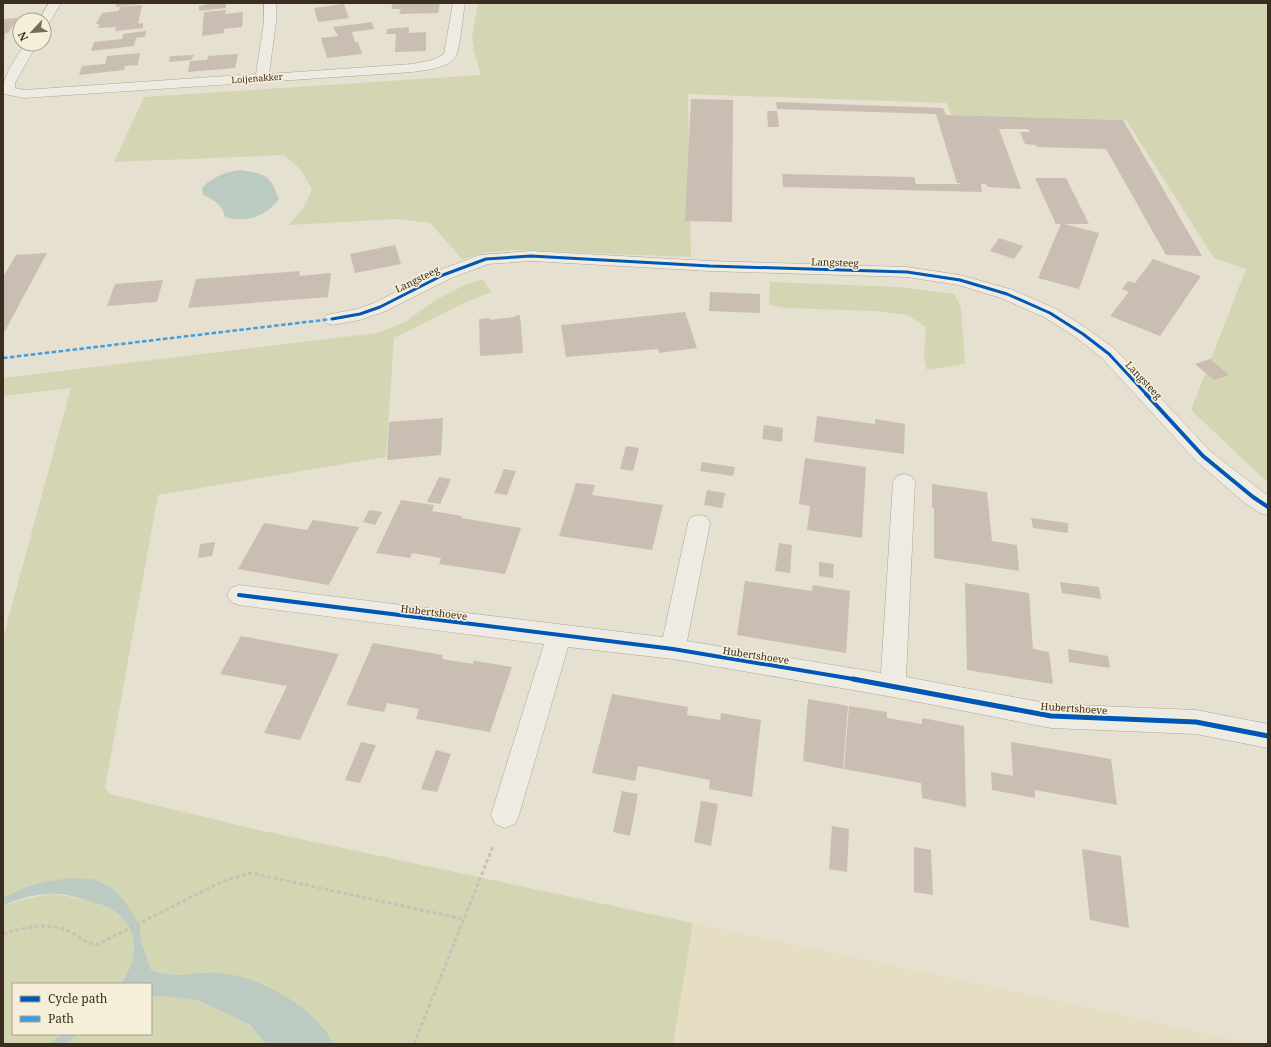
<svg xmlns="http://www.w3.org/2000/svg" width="1271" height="1047" font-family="'Noto Serif',serif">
<rect width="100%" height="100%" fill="#e6e0d0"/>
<path fill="#e5dec2" d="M693,923L1028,994L1254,1044H673Z"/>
<g fill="#d4d5b3">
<path d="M478,3H1268V483L1191,410L1246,269L1214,258L1126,120L951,115L947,103L688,94L691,257L514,250L484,253L462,259L430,223L397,219L289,225L306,204L312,189L301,170L284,155L114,162L144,97L481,75L474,51L472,38Z"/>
<path d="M483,279L491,292L464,303L394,338L386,457L158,495L105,788L110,794L254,829L693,923L673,1044H334L330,1036L222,973L175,975L151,970L141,940L140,926L124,900L111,887L93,879L73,878L15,892L3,898V638L71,388L3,396V378L377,333L405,322L434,301L465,285Z"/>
<path d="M770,282L898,287L954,294L961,307L965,364L927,370L924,357L926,327L908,315L876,311L785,308L769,305Z"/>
<path d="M51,894C81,898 125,903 133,939C137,956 130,971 120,984H13V1034H63L49,1044H3V906L29,898Z"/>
<path d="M164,996C175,997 188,997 199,1000C218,1006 257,1026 266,1044H65L79,1034H151V997Z"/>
</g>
<g fill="#bbcbc1">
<path d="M241,170C267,175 269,174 279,199C266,217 245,223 225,217C223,205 214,200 203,195L202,188C212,177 227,171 241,170Z"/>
<path d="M73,878L93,879L111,887L124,900L140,926L141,940L151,970C159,972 167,974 175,975C190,975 206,971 221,973C262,977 314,1007 334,1044H266L250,1025L198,1000L164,996L151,997V984H120C139,960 141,928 112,910C105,905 95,903 86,900C75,897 62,893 50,894C35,894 16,899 3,906V898C26,885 47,880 73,878Z"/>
<path d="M63,1034H79L65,1044H49Z"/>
</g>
<g fill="#c9beb1">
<path d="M117,3H140V4L116,7Z"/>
<path d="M205,3H226V8L199,11V6L205,5Z"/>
<path d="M393,3H440L438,13L399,14L401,9H391Z"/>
<path d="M344,4L349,18L318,22L314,8Z"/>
<path d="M142,5L138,24L143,23V28L115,31L116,27L98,28L99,24H96L102,13L119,11L120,7Z"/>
<path d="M226,10L225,14L243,12L242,27L224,29V33L202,36L204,12Z"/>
<path d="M18,18L8,33H6L4,37H6L3,42V19Z"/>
<path d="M372,22L374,29L352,32L355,42H358L362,54L327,58L321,38L338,36L333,27Z"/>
<path d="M409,27V33L426,32V51L395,52L396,34H386L387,29Z"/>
<path d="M146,31L145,37L136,38L134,46L91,51L94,42L122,39L123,34Z"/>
<path d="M140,53L138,65L125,66L124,70L79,75L82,66L105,64L107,56Z"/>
<path d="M238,54L235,68L188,72L190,61L207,60L208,56Z"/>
<path d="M194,55L191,60L169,62L170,56Z"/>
<path d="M691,99L733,100L732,222L685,221Z"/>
<path d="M776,102L943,108L946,115L1123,120L1202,256L1166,255L1106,149L1037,147L1036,145L1025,144L1020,132H1030L1028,129H999L1021,189L988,187L986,184H981L982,192L783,187L782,174L914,177L916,184H960V183H957L936,114L777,109Z"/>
<path d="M767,111H777L779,127H768Z"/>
<path d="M1035,178H1066L1089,224H1064L1099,233L1079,289L1038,278L1061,224H1056Z"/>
<path d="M999,238L1023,246L1014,259L990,251Z"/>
<path d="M395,245L401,264L355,273L350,254Z"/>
<path d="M46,253H47L5,331L3,332V277L16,255Z"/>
<path d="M1153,259L1201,276L1160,336L1110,316L1129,292L1122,289L1128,281L1135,283Z"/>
<path d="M300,271L299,276L331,273L328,297L188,308L196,279Z"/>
<path d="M163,280L157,302L107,306L115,284Z"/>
<path d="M710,292L760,294V313L709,311Z"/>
<path d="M685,312L697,348L659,353L658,349L566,357L561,325Z"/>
<path d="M520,315L523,353L480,356L479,319L490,318L489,320L515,317L514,316Z"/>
<path d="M1210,359L1229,375L1214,380L1195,364Z"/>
<path d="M817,416L875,424V419L905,424L904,454L814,442Z"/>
<path d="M443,418L441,455L387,460L389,422Z"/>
<path d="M764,425L783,428L782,442L762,439Z"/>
<path d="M626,446L639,448L633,471L620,469Z"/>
<path d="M805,458L866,467L862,538L807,530L810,506L799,504Z"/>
<path d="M702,462L735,467L733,476L700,471Z"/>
<path d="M504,469L516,471L507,495L494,493Z"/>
<path d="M439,477L451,479L440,504L427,502Z"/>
<path d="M576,483L595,485L592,495L663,505L652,550L559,536Z"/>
<path d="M932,484L987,492L992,541L1017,545L1019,571L934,558V508H932Z"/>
<path d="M707,490L725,493L722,508L704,505Z"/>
<path d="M401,500L434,505L432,511L462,516L461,518L521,528L505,574L439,564L441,558L412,553L410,558L376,553Z"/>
<path d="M369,510L382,512L375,525L363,522Z"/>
<path d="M1031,518L1068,523V533L1033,528Z"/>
<path d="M313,520L359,527L329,585L238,569L264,523L307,530Z"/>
<path d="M215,542L212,556L198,558L200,544Z"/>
<path d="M779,543L792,545L790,573L775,571Z"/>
<path d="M819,562L834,564L833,578L819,576Z"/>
<path d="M745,581L812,591L813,585L850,591L846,653L737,635Z"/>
<path d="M1060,582L1099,587L1101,599L1062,593Z"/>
<path d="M965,583L1029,593L1033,649L1049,652L1053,684L967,670Z"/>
<path d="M241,636L339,654L300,740L264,733L287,686L220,674Z"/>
<path d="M373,643L443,655L442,659L473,664L474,660L476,661L512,667L490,732L417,719L416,718L419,709L387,703L384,712L346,705Z"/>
<path d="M1068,649L1108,656L1110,668L1069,662Z"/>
<path d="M612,694L688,707L687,715L720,720L721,713L761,720L752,797L709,789L710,780L638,766L635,781L592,773Z"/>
<path d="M808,699L848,706L843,769L803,761Z"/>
<path d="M849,706L887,712V718L922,724V718L964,726L966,807L922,798L921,783L844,769Z"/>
<path d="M361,742L376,745L360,783L345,780Z"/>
<path d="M1011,742L1111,759L1117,805L1035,790V798L992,790L991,772L1013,776Z"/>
<path d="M436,750L451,754L437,792L421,789Z"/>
<path d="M622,791L638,794L630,836L613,832Z"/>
<path d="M701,801L718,804L711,846L694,842Z"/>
<path d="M832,826L849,829L847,872L829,869Z"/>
<path d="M914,847L931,850L933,895L914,892Z"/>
<path d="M1082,849L1121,856L1129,928L1090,920Z"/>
</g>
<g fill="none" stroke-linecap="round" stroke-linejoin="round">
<defs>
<g id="minor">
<path d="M49,3H61L48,25L44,26V20H39Z"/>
<path d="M264,3H276V22L269,74L412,64L433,60L444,54L453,3H465C463,13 460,49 456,56C448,69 425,70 412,72L24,98L4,94C0,78 17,57 25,44H37L15,83V88L24,90L256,74L264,22Z"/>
<path d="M531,251L710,261L907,267L960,275L1013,290L1056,309L1089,330L1116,350L1210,451L1268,496V515L1260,513L1245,503L1196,461L1102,358L1077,338L1044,317L1001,298L958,285L907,277L710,271L531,261L488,264L449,279L386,311L360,320L332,325L326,323L323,319L326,315L357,309L374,303L437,271L480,255Z"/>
<path d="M904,474L911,476L915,482L906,677L1051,704L1196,710L1268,724V748L1196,734L1051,728L893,697L673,659L568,647L519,815L515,824L505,828L495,824L491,815L544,644L239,605L231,602L227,595L231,588L239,585L663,637L688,523L691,517L699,515L707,517L710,523L687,641L881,673L893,482L897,476Z"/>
</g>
</defs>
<use href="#minor" stroke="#aba599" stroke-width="1"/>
<g stroke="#c7c2b9" stroke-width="3" stroke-dasharray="4 2.5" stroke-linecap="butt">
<path d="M3,934C26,927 48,921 71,932C79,937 86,943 96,945L223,881L251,873L463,919"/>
<path d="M414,1044L493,846"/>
</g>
<use href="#minor" fill="#eeebe2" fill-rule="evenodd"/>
<path stroke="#3f9de0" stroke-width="2.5" stroke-dasharray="4.5 2.5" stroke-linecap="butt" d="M3,358L332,319"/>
<defs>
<path id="cycleway-far2" d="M332,319L360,314L380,307L443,275L486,259L531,256L710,266L907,272L960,280L1007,294L1050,313L1083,334L1109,354L1147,395"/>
<g id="cycleway-far1">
<path d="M1146,394L1203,456L1253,497L1268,507"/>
<path d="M239,595L673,649L859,680"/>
</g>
<path id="cycleway" d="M853,679L1051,716L1196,722L1268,736"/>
</defs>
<use href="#cycleway-far2" stroke="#f5eed8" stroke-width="5"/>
<use href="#cycleway-far1" stroke="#f5eed8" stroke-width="6"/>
<use href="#cycleway" stroke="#f5eed8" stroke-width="8"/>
<use href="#cycleway-far2" stroke="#0057b8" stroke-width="3"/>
<use href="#cycleway-far1" stroke="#0057b8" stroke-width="4"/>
<use href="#cycleway" stroke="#0057b8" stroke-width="5"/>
</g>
<g text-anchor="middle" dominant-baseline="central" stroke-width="3.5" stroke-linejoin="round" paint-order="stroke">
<g font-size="9" fill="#3b2e21" stroke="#f5eed8">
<text transform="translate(257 78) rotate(-4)">Loijenakker</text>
</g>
<g font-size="10" fill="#3b2e21" stroke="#f5eed8">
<text transform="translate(835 262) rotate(2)">Langsteeg</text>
<text transform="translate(417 279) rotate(-26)">Langsteeg</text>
<text transform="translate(1144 380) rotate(47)">Langsteeg</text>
<text transform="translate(434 612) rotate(7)">Hubertshoeve</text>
<text transform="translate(756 655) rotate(9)">Hubertshoeve</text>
<text transform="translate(1074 708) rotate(4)">Hubertshoeve</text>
</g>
</g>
<rect width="1271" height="1047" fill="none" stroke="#3b2e21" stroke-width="8"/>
<rect x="12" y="983" width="140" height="52" fill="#f5eed8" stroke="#aba18f"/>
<rect x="20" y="996" width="20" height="6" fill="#0057b8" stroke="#aba18f"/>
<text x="48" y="1003" font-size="12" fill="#3b2e21">Cycle path</text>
<rect x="20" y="1016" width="20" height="6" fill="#3f9de0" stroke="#aba18f"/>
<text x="48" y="1023" font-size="12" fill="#3b2e21">Path</text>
<g transform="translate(32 32) rotate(244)"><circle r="19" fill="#f5eed8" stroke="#aba18f"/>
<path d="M0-3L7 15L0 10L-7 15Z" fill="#776c5e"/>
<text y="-6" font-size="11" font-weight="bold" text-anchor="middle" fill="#3b2e21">N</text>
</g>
</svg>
